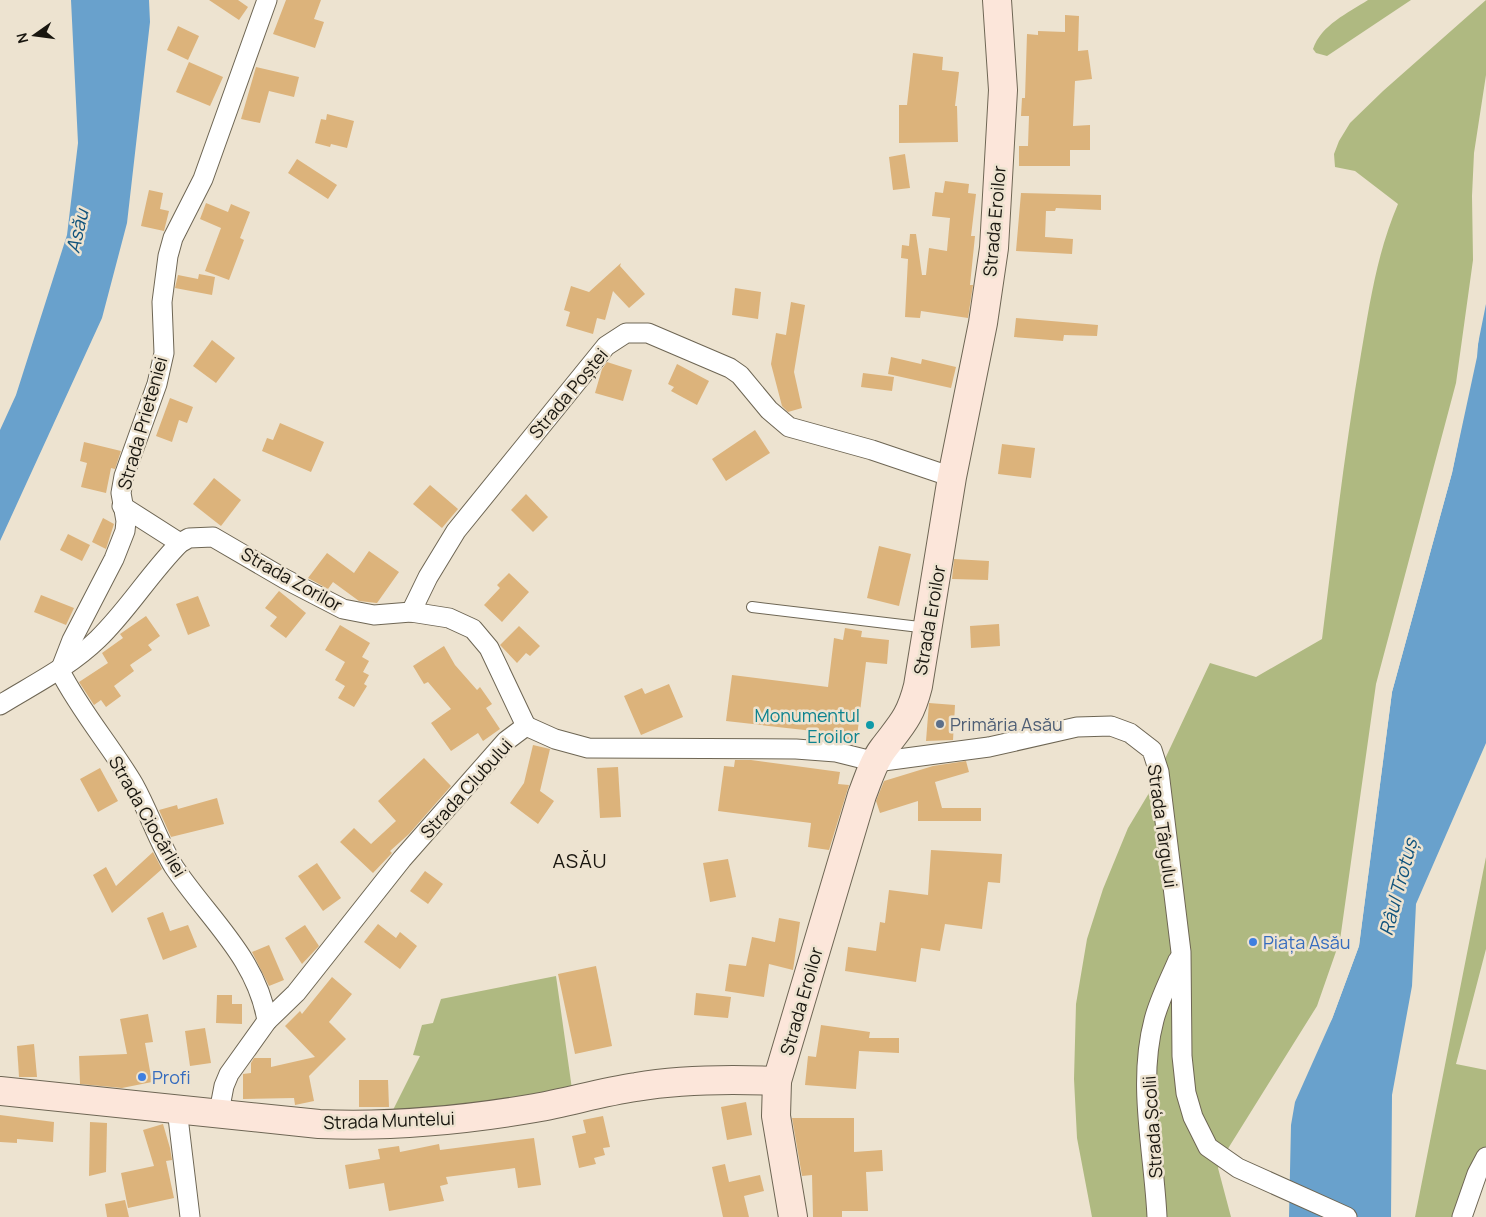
<svg xmlns="http://www.w3.org/2000/svg" width="1486" height="1217" font-family="Manrope,sans-serif">
<rect width="100%" height="100%" fill="#ede3d0"/>
<g fill="#afb981">
<path d="M1368,0H1411L1327,56L1316,53L1313,49C1321,25 1348,13 1368,0Z"/>
<path d="M1486,0V75L1474,153L1472,196L1473,260L1456,383L1376,684L1340,940L1317,1006L1229,1147L1218,1168L1231,1217H1092L1077,1138L1074,1079L1076,1004L1087,939L1103,889L1128,828L1149,793L1210,663L1256,677L1322,639C1334,543 1345,448 1361,354C1370,302 1377,253 1398,204L1355,171L1335,167L1334,154L1339,141L1350,123L1383,91Z"/>
<path d="M1486,857V949L1456,1064L1486,1070V1146L1458,1217H1415Z"/>
<path d="M556,976L572,1089L549,1098L393,1110L420,1056L413,1055L422,1025L433,1023L441,999Z"/>
</g>
<g fill="#69a1cc">
<path d="M71,0H149L150,22L127,223L102,318L0,541V430L16,395L67,235L78,143Z"/>
<path d="M1486,304V743L1416,904L1412,986L1392,1095L1391,1217H1289L1291,1125L1295,1102L1332,1019L1359,946L1392,692L1452,473Z"/>
</g>
<path fill="#ede3d0" d="M1480,322L1477,357L1452,473L1392,692L1359,946L1332,1019L1323,1032L1356,946L1389,692L1449,472Z"/>
<g fill="#dcb37b">
<path d="M209,0H238L248,7L239,20Z"/>
<path d="M286,0H321L314,19L324,22L315,48L273,34Z"/>
<path d="M1065,15L1079,16L1078,51L1088,50L1092,79L1075,81L1073,126L1090,125V150H1070V166H1019V146H1028L1029,116H1021L1022,98H1025L1027,34L1038,35V31L1065,32Z"/>
<path d="M178,26L199,36L188,60L167,50Z"/>
<path d="M913,53L943,57L942,70L959,72L955,106H957L958,142L899,143V105H907Z"/>
<path d="M189,62L223,77L210,106L176,92Z"/>
<path d="M256,67L299,77L294,97L269,91L260,123L241,119Z"/>
<path d="M327,114L354,121L347,148L331,144L330,147L315,143L321,119L326,120Z"/>
<path d="M905,154L910,188L893,190L889,157Z"/>
<path d="M297,159L337,185L328,199L288,173Z"/>
<path d="M945,181L969,184L968,193L976,194L971,236H975L970,285H973L968,318L921,311L920,318L905,317L908,259L901,258L902,245L909,246L910,234H916L922,275H926L929,248L947,251L950,218L932,216L935,192L943,193Z"/>
<path d="M149,190L163,193L160,209L169,211L164,231L141,226Z"/>
<path d="M1021,193L1101,195V210L1056,208L1055,211H1046L1045,237L1073,239L1072,254L1016,251Z"/>
<path d="M206,203L228,212L231,204L250,212L240,238L244,240L229,280L205,271L221,228L200,219Z"/>
<path d="M621,263L620,266L645,294L629,308L613,291L605,320L597,318L593,334L566,326L570,312L564,310L571,286L589,292Z"/>
<path d="M199,274L215,277L212,295L175,288L178,275L198,279Z"/>
<path d="M735,288L761,292L758,319L732,315Z"/>
<path d="M791,302L805,305L794,372L802,408L788,412L782,406L771,364L776,333L786,335Z"/>
<path d="M1016,318L1098,325L1097,336L1064,335L1063,341L1014,337Z"/>
<path d="M212,340L235,358L216,383L193,366Z"/>
<path d="M891,357L921,364L922,359L956,367L951,388L888,374Z"/>
<path d="M607,362L632,370L623,401L595,393L602,369Z"/>
<path d="M677,364L709,381L697,405L671,391L674,387L668,384Z"/>
<path d="M863,373L894,377L892,391L861,387Z"/>
<path d="M170,398L193,407L187,423L179,420L172,442L156,436Z"/>
<path d="M280,423L324,442L311,472L262,451L267,438L273,440Z"/>
<path d="M755,430L770,453L726,481L712,459Z"/>
<path d="M84,442L121,451L115,469L111,468L106,493L81,487L87,463L80,461Z"/>
<path d="M1002,444L1035,448L1031,478L998,474Z"/>
<path d="M214,478L241,500L221,526L193,504Z"/>
<path d="M430,485L458,509L442,528L413,504Z"/>
<path d="M526,494L548,517L533,532L511,510Z"/>
<path d="M103,518L114,524L106,549L92,542Z"/>
<path d="M68,534L90,545L82,561L60,550Z"/>
<path d="M879,546L911,554L899,606L867,598Z"/>
<path d="M369,551L399,572L377,603L359,601L333,582L328,589L308,578L327,553L354,573Z"/>
<path d="M954,559L989,561L988,580L952,579Z"/>
<path d="M509,573L529,592L502,622L484,605L500,588L497,585Z"/>
<path d="M279,591L306,613L286,638L270,626L277,617L265,608Z"/>
<path d="M41,595L74,608L66,625L34,612Z"/>
<path d="M198,596L210,626L188,635L176,604Z"/>
<path d="M146,616L160,636L148,645L152,650L130,665L134,671L114,686L121,696L106,707L101,700L94,705L79,682L108,663L102,653L123,638L120,634Z"/>
<path d="M999,624L1000,646L971,648L970,626Z"/>
<path d="M340,625L370,643L362,657L369,661L363,672L369,675L364,684L367,686L354,707L338,698L345,686L335,680L345,662L325,650Z"/>
<path d="M519,626L540,646L530,656L526,653L517,663L500,645Z"/>
<path d="M845,628L862,631L861,637L889,640L887,664L866,662L856,745L821,740L822,732L726,721L732,675L828,687L834,638L843,640Z"/>
<path d="M444,646L455,665L477,690L480,687L492,704L486,708L500,729L483,741L478,733L451,751L431,723L451,709L428,682L424,684L413,666Z"/>
<path d="M669,684L683,717L641,735L624,696L642,688L645,694Z"/>
<path d="M929,703L955,705L953,740L926,741Z"/>
<path d="M533,745L550,749L540,791L554,801L538,824L510,803L524,783Z"/>
<path d="M424,758L451,786L409,834L390,851L392,853L373,873L340,842L354,828L371,844L396,821L378,801Z"/>
<path d="M735,760H751L840,772L838,784L849,785L829,850L808,847L811,823L718,811L724,766L734,767Z"/>
<path d="M966,761L969,772L935,782L942,808H981V821H918V801L880,813L876,801L884,781L933,766Z"/>
<path d="M618,767L621,817L600,818L597,768Z"/>
<path d="M100,768L118,801L98,812L80,779Z"/>
<path d="M217,798L224,824L171,837L159,810L177,805L178,809Z"/>
<path d="M931,850L1002,854L1000,883L988,882L982,929L945,924L940,951L921,948L916,982L845,971L848,947L876,951L880,922L885,923L889,890L928,895Z"/>
<path d="M153,852L162,869L112,913L93,875L106,867L116,886Z"/>
<path d="M728,859L736,897L710,902L703,863Z"/>
<path d="M317,863L341,898L323,911L298,876Z"/>
<path d="M425,871L443,884L428,904L410,891Z"/>
<path d="M163,912L170,931L188,925L197,947L163,960L147,918Z"/>
<path d="M779,918L800,922L793,970L769,964L764,997L725,991L729,964L746,966L752,937L775,942Z"/>
<path d="M378,924L396,938L400,932L417,946L400,969L364,942Z"/>
<path d="M305,925L319,946L302,964L285,938Z"/>
<path d="M269,945L284,980L269,986L252,952Z"/>
<path d="M596,966L612,1046L575,1054L558,974Z"/>
<path d="M332,977L352,994L329,1022L346,1039L309,1076L314,1101L295,1105L294,1098L243,1099V1074L251,1073V1063L254,1058H271V1067L315,1057L285,1026L300,1011L302,1014Z"/>
<path d="M696,993L731,997L728,1018L694,1015Z"/>
<path d="M217,995H232V1004H242V1024L216,1023Z"/>
<path d="M148,1014L153,1042L145,1043L152,1082L122,1088L80,1084L79,1056L127,1054L120,1019Z"/>
<path d="M821,1025L870,1032L869,1038H899V1053L859,1051L856,1089L805,1085L808,1056L816,1057Z"/>
<path d="M205,1028L211,1063L190,1066L185,1031Z"/>
<path d="M34,1044L37,1077H19L17,1046Z"/>
<path d="M359,1080H388L389,1107H359Z"/>
<path d="M746,1102L752,1135L727,1140L721,1107Z"/>
<path d="M0,1115L54,1122L53,1142L17,1139V1143L0,1142Z"/>
<path d="M603,1116L610,1147L603,1148L605,1155L594,1158L596,1164L579,1168L572,1136L586,1133L583,1120Z"/>
<path d="M792,1118H854V1152L882,1150L883,1171L866,1172L868,1211H842V1217H813L812,1175L802,1176Z"/>
<path d="M90,1122L107,1123L106,1172L89,1176Z"/>
<path d="M163,1124L170,1148L172,1160L166,1161L174,1198L128,1208L121,1173L154,1166L143,1130Z"/>
<path d="M534,1138L541,1185L518,1188L515,1168L446,1177L448,1184L440,1186L444,1201L389,1211L384,1183L349,1189L345,1165L380,1159L378,1149L399,1146L400,1152L439,1144L440,1150Z"/>
<path d="M725,1164L729,1182L760,1175L764,1191L744,1196L749,1217H723L712,1167Z"/>
<path d="M125,1200L129,1217H107L105,1204Z"/>
</g>
<g fill="none" stroke-linecap="round" stroke-linejoin="round">
<defs>
<path id="lane" d="M752,607L928,628"/>
<g id="street">
<path d="M122,506L180,543"/>
<path d="M411,612L428,577L456,531L606,346L626,333H648L730,368L740,375L769,410L789,427L872,450L952,477"/>
<path d="M60,671L72,640L114,559L125,531L126,521L121,493L124,476L157,384L164,353L162,302L168,256L173,238L203,179L267,0"/>
<path d="M60,671C81,712 111,746 134,785C149,812 158,841 174,867C208,918 257,958 267,1021"/>
<path d="M0,705C34,684 69,667 98,639C128,610 150,573 180,543L189,538L213,537L285,579L343,609L374,615L411,612L449,618L473,629L489,648L526,726"/>
<path d="M177,1109L190,1217"/>
<path d="M219,1112L224,1086L229,1074L267,1021L296,993L402,859L506,741L526,726L555,739L588,748L796,749L836,752L876,762L989,747L1077,727L1111,726L1130,733L1152,750L1159,772L1181,952L1182,1056L1186,1093L1193,1117L1208,1147L1238,1168L1347,1217"/>
<path d="M1157,1217C1154,1152 1137,1084 1154,1020C1159,1000 1170,979 1178,960"/>
<path d="M1462,1217L1477,1174L1486,1157"/>
</g>
<g id="secondary">
<path d="M0,1091L319,1124C391,1127 465,1120 535,1108C569,1102 602,1092 636,1087C683,1079 730,1079 777,1081"/>
<path d="M793,1217L776,1116L777,1081L862,795C868,780 873,762 883,749C901,725 910,718 918,686L952,477L983,323L994,248L1003,90L997,0"/>
</g>
</defs>
<use href="#lane" stroke="#6e6654" stroke-width="12"/>
<use href="#street" stroke="#6e6654" stroke-width="21"/>
<use href="#secondary" stroke="#6e6654" stroke-width="30"/>
<use href="#lane" stroke="#fff" stroke-width="10"/>
<use href="#street" stroke="#fff" stroke-width="19"/>
<use href="#secondary" stroke="#fce6da" stroke-width="28"/>
</g>
<circle fill="#5c6f8a" stroke="#ede3d0" stroke-width="2" cx="940" cy="724" r="5"/>
<circle fill="#0f9aa8" stroke="#ede3d0" stroke-width="2" cx="870" cy="725" r="5"/>
<g fill="#3f7fe0" stroke="#ede3d0" stroke-width="2">
<circle cx="1253" cy="942" r="5"/>
<circle cx="142" cy="1077" r="5"/>
</g>
<g text-anchor="middle" dominant-baseline="central" stroke-width="5" stroke-linejoin="round" paint-order="stroke">
<g font-size="18" fill="#19160f" stroke="#ede3d0">
<text transform="translate(994 221) rotate(-85)">Strada Eroilor</text>
<text transform="translate(568 393) rotate(-50)">Strada Poștei</text>
<text transform="translate(142 423) rotate(-74)">Strada Prieteniei</text>
<text transform="translate(292 579) rotate(29)">Strada Zorilor</text>
<text transform="translate(929 620) rotate(-80)">Strada Eroilor</text>
<text transform="translate(466 788) rotate(-48)">Strada Clubului</text>
<text transform="translate(148 816) rotate(60)">Strada Ciocârliei</text>
<text transform="translate(1163 826) rotate(82)">Strada Târgului</text>
<text transform="translate(801 1001) rotate(-74)">Strada Eroilor</text>
<text transform="translate(389 1120) rotate(-2)">Strada Muntelui</text>
<text transform="translate(1152 1127) rotate(-94)">Strada Școlii</text>
</g>
<g font-size="18" fill="#0d838f" stroke="#ede3d0" text-anchor="end">
<text x="860" y="715">Monumentul<tspan x="860" dy="21">Eroilor</tspan></text>
</g>
<g font-size="18" fill="#4e5e75" stroke="#ede3d0" text-anchor="start">
<text x="950" y="724">Primăria Asău</text>
</g>
<g font-size="18" fill="#366cbe" stroke="#ede3d0" text-anchor="start">
<text x="1263" y="942">Piața Asău</text>
<text x="152" y="1077">Profi</text>
</g>
<g font-size="19" font-style="italic" fill="#10537c" stroke="#ede3d0">
<text transform="translate(77 231) rotate(-77)">Asău</text>
<text transform="translate(1398 887) rotate(-75)">Râul Trotuș</text>
</g>
<g font-size="20" letter-spacing="1" fill="#19160f" stroke="#ede3d0">
<text x="580" y="860">ASĂU</text>
</g>
</g>
<g transform="translate(35 35) rotate(256)" stroke="#ede3d0" stroke-width="4" paint-order="stroke">
<path d="M0-4L9 19L0 12L-9 19Z" fill="#19160f"/>
<text y="-8" font-size="14" font-weight="bold" text-anchor="middle" fill="#19160f">N</text>
</g>
</svg>
